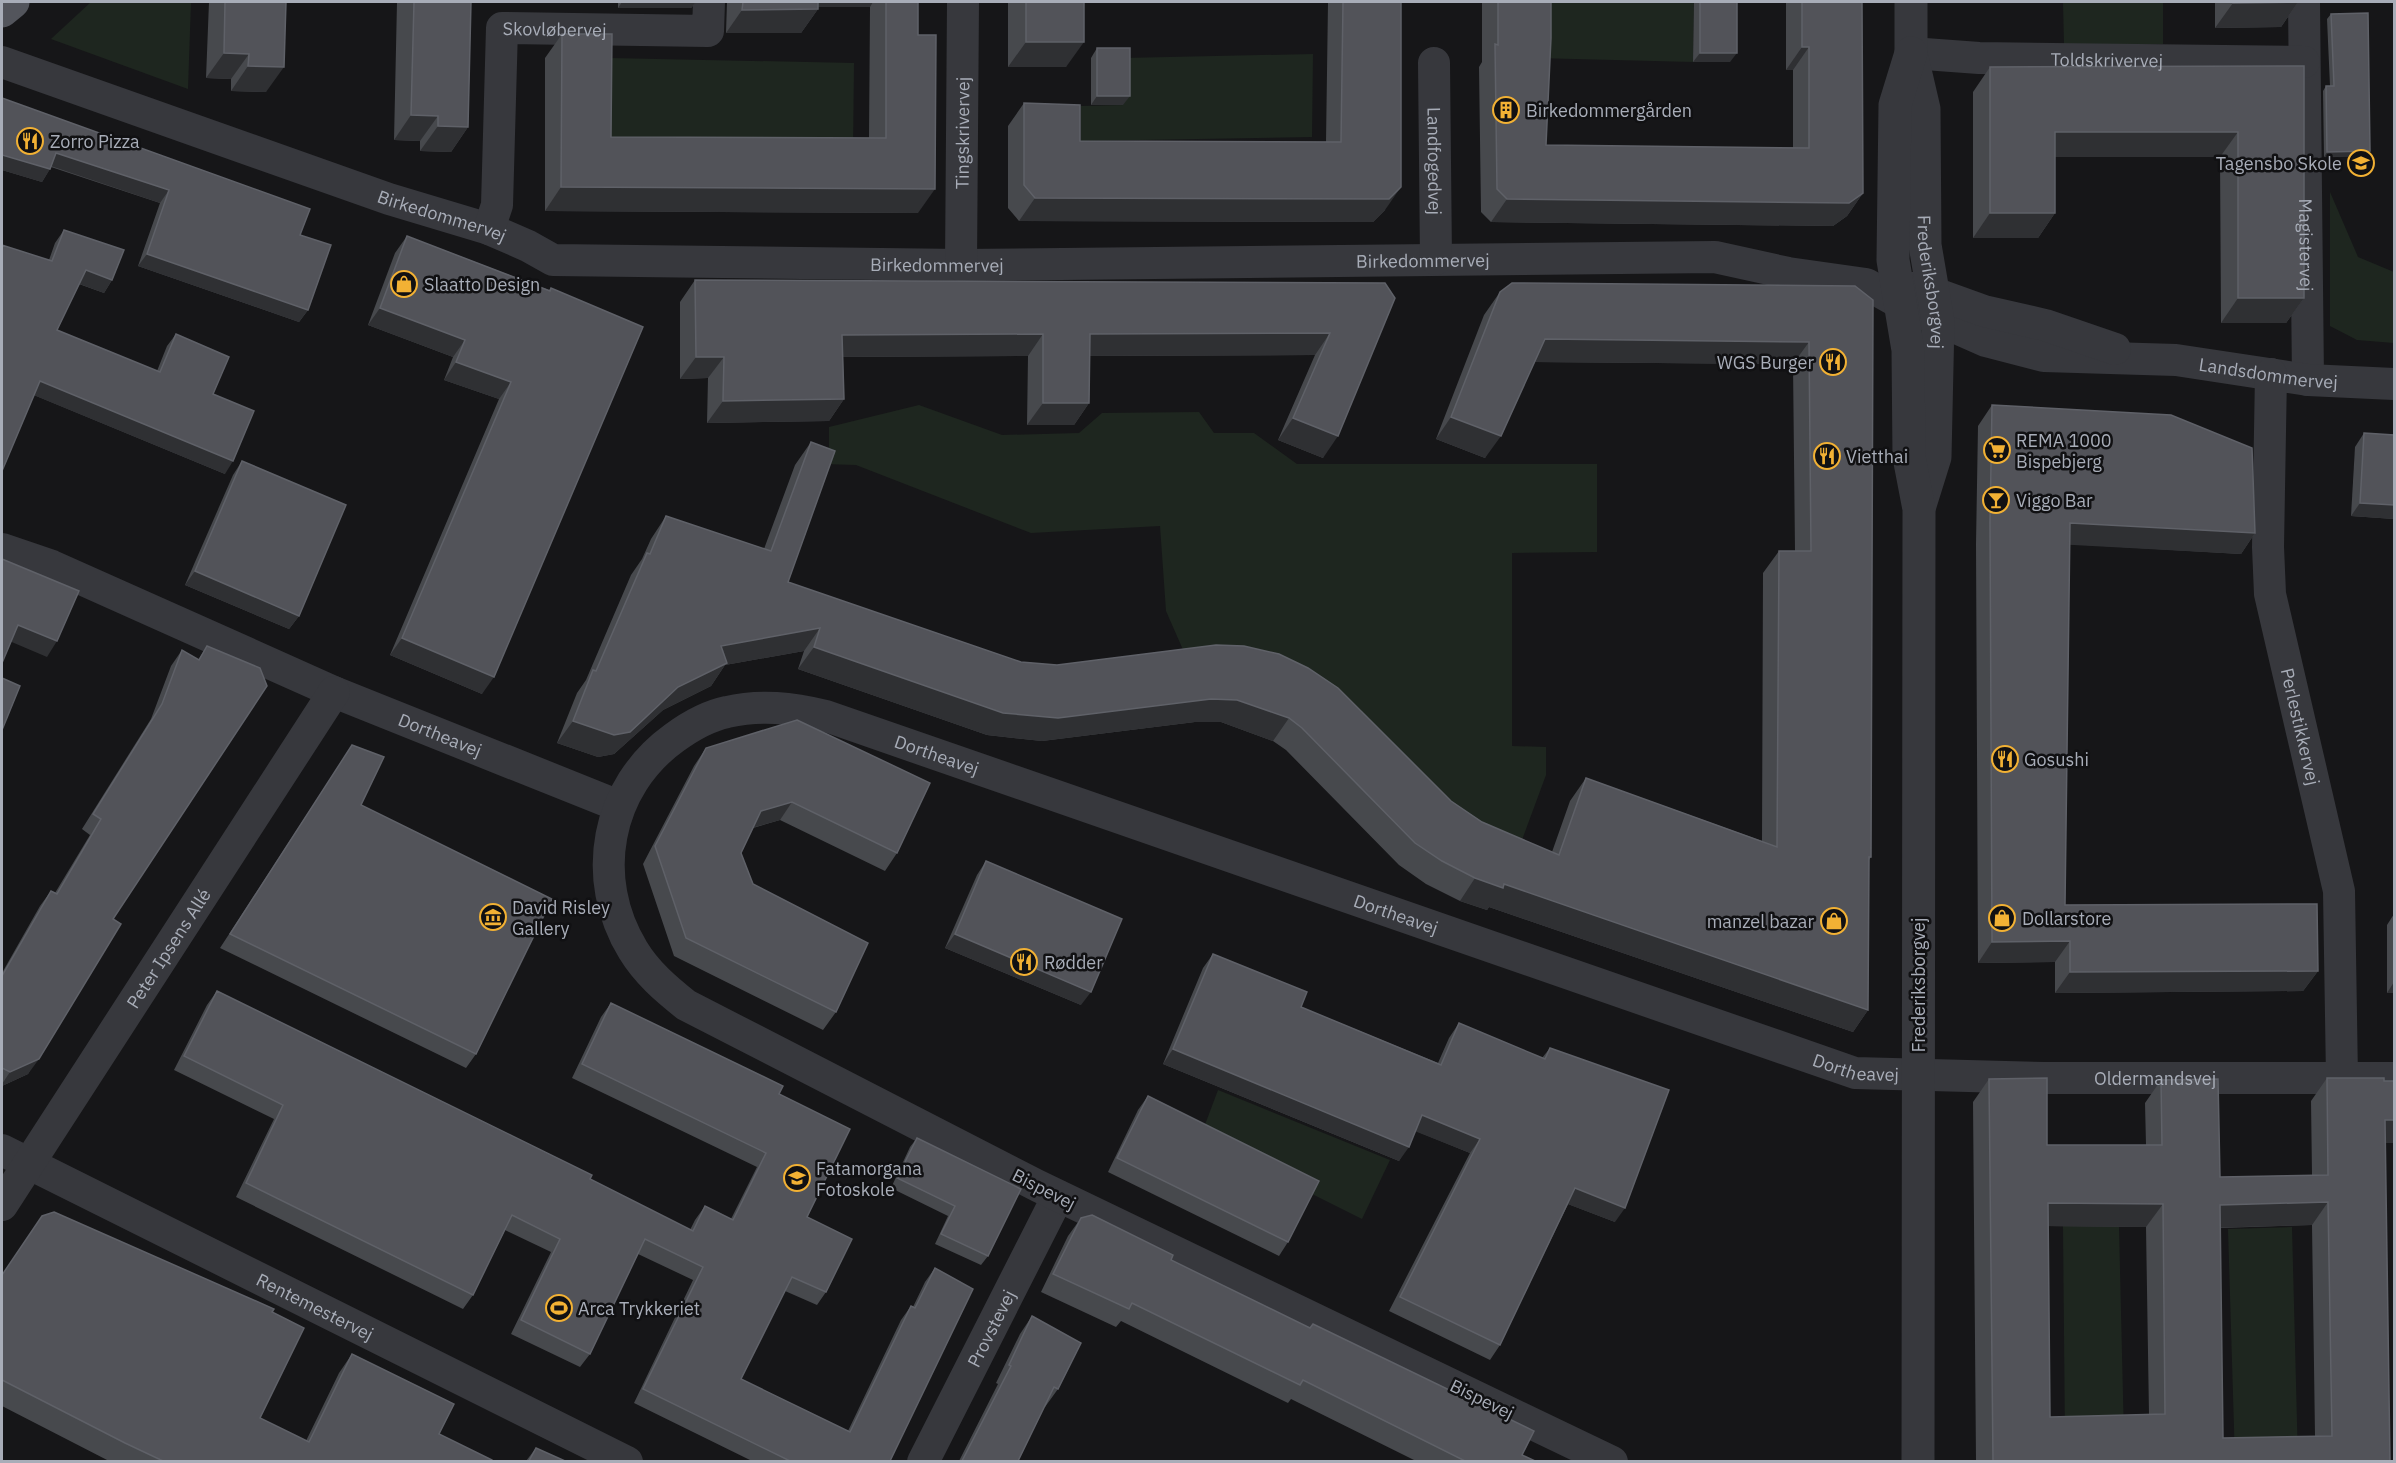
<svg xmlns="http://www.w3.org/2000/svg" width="2396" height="1463" font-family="'IBM Plex Sans',sans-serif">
<rect width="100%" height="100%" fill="#161618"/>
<g fill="#1e261f">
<path d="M91,2H191L188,89L51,39Z"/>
<path d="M1535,2H1694L1693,62L1535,58Z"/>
<path d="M2063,2H2163V44L2064,45Z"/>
<path d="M1313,54L1312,137L1081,141V106L1123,105V58Z"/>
<path d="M610,58L854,63L853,152L609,148Z"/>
<path d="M2330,192L2358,257L2394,272V343L2357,340L2330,326Z"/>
<path d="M919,405L1002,435L1079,433L1102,413L1199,412L1214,433H1254L1297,464H1597V552L1512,553V746L1546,747V775L1519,848L1184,652L1166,611L1160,526L1031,533L856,465L823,464L829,447V427Z"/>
<path d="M1218,1090L1390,1160L1362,1219L1200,1138Z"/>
<path d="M2063,1226L2119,1227L2124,1438L2065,1440Z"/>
<path d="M2292,1227L2298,1461H2235L2228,1229Z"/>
</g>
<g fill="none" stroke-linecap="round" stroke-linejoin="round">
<g stroke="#37383d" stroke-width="32">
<path id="s1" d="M2304,2L2308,380"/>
<path id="s2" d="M1911,53L1979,58L2304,62"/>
<path id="s3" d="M2,62L389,199L489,229L528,246L553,260L961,265L1715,257L1788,273L1866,284L1900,303L1986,341L2044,356L2176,360L2308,380L2394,384"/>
<path id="s4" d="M1434,63L1436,259"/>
<path id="s5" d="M489,229L497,205L502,28L708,31L709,2"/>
<path id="s6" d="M961,265L963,2"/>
<path d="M1911,288L1923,289L1984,311L2045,325L2115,349"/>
<path id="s7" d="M2271,374L2268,547L2270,594L2339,891L2342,1078"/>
<path id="s8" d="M2,549L52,566L334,692L619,806"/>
<path id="s9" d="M2,1150L627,1462"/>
<path id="s10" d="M2,1205L334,692"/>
<path id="s11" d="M923,1462L1058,1196"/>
<path id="s12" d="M1612,1462L1038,1186L686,1005C666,989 647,973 633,950C589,878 606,787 674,738C689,727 708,716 727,712C761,704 792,708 826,716L1855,1073L2044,1078H2394"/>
</g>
<g stroke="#37383d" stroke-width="33">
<path id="s13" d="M1911,2V53L1924,109L1925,245L1938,321L1935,457L1920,505"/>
<path d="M1911,53L1895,105L1893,260L1908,350L1909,457L1919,509L1918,1462"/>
</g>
<path stroke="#53555c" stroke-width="33" d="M2,11L13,2"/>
</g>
<g fill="#47494d" fill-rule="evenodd">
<path d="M209,2H286L266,92L231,91V79L206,78Z"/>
<path d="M397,2H471L468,127L451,152L420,151V141L394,140Z"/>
<path d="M618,2H696L691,8H618Z"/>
<path d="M727,2H918V213L545,211V58L562,34L611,137L869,138L870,7H818V9L801,33H726Z"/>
<path d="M1008,2H1084L1066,67H1008Z"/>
<path d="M1328,2H1401L1385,210L1373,222L1019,221L1008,208V126L1024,103L1080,141L1326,142Z"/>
<path d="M1482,2H1551L1546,145L1793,148V70H1786V2H1862L1863,193L1847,216L1833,226L1491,222L1481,212L1479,67L1482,62Z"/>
<path d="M1694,2H1737L1730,62H1693Z"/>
<path d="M2215,2H2298L2281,27L2215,28Z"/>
<path d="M2331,14L2370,151L2366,156L2324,157L2323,91L2326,86H2330L2327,19Z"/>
<path d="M1097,48L1123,105H1091V58Z"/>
<path d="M2304,66V298L2286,323H2221L2220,157H2055V213L2038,238H1973V92L1990,67Z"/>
<path d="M2,98L300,235L308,310L299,322L138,266L160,203L51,167L42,182L2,170Z"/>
<path d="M64,230L112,280L104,293L79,284L57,330L157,371L167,346L176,334L213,394L225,474L34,395L49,260L55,243Z"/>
<path d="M407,236L549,290L551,288L482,694L390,655L499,399L444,380L453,357L368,325L395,253Z"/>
<path d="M695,280L1385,283L1323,458L1278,440L1315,355L1090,356L1089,403L1074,425H1027L1028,356L843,357L844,399L829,421L707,423L708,378L680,379V302Z"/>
<path d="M1855,286L1871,857L1869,860L1868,1010L1853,1032L1489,907L1487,910L1460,901L1426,884L1399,865L1286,750L1273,741L1221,722H1195L1042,741L987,735L798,669L804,651L725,665L711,686L663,710L614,754L598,757L557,743L577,693L586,680L631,575L642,559L651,539L666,516L764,549L795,465L811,442L788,582L1021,662L1057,665L1216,645L1482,822L1552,852L1570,801L1586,778L1762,841L1763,573L1779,551H1795L1793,364L1535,362L1485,458L1436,439L1484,315L1500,292Z"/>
<path d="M1992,405L2255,533L2241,554L2069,544L2065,905L2318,971L2303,991L2055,993V962L1978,963L1976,544L1978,426Z"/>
<path d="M2364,433L2394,435V519L2351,516L2355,447Z"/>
<path d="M242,461L299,616L289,629L185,585L233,475Z"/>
<path d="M207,646L113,919L28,1074L2,1086V973L40,906L51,891L55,893L90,835L82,829L151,719L171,666L182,650L198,660Z"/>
<path d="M352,745L361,805L476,1054L466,1068L220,948Z"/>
<path d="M706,748L897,853L885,871L780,820L753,828L741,853L753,884L836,1012L823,1030L674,956L643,864L694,766Z"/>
<path d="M986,861L1081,1005L945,948L977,875Z"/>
<path d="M2394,914V993H2387V925Z"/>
<path d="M1213,954L1301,1007L1438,1063L1449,1038L1459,1023L1542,1058L1550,1048L1615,1222L1568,1204L1500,1345L1490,1360L1389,1311L1470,1153L1416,1131L1399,1161L1163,1064L1203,968Z"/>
<path d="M217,991L690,1230L695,1220L705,1206L731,1219L757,1167L572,1078L601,1017L611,1003L779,1094L807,1217L826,1292L817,1305L785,1291L741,1379L848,1431L901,1320L911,1306L913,1307L925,1282L935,1268L890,1461H752L634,1403L693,1280L638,1254L590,1354L580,1367L511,1334L551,1252L505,1230L473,1295L463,1309L236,1197L274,1119L174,1070L207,1005Z"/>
<path d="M2327,1078L2384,1081L2394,1143H2385L2390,1461H1976L1973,1102L1989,1079L2047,1145H2146L2145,1103L2161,1080L2220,1177L2312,1175L2311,1101ZM2312,1225L2315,1436L2223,1438L2220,1228ZM2048,1226L2146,1227L2149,1415L2050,1417Z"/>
<path d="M1148,1096L1288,1242L1279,1256L1108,1172L1138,1110Z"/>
<path d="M917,1138L988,1256L981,1265L935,1244L948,1216L891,1188L910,1147Z"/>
<path d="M1081,1218L1171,1260L1522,1455L1535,1461H1416L1291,1399L1288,1403L1121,1321L1116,1327L1041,1292L1068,1236Z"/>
<path d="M2,1274L272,1312L260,1418L306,1441L339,1373L352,1354L439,1434L492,1461H109L2,1406Z"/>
<path d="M1032,1316L1058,1389L1045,1407H1044L1018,1461H959L998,1384L996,1383L1020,1334Z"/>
<path d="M536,1448L565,1461H526Z"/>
</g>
<g fill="#2f3033">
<path d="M622,2H696L691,8H618Z"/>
<path d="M805,2H873L870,7H801Z"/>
<path d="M2298,2L2281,27L2215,28L2233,3Z"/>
<path d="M818,9L801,33H726L742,10Z"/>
<path d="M1026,42H1084L1066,67H1008Z"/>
<path d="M1802,47H1809L1793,70H1786Z"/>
<path d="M224,53L249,54L231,79L206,78Z"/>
<path d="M1700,53H1737L1730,62H1693Z"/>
<path d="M248,66L284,67L266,92L231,91Z"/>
<path d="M1097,96H1130L1123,105H1091Z"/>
<path d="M411,115L438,116L420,141L394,140Z"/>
<path d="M438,126L468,127L451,152L420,151Z"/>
<path d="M2055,132H2238L2220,157H2038Z"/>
<path d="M2370,151L2366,156L2324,157L2327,152Z"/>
<path d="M56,153L169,190L160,203L48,165Z"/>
<path d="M2,155L50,169L42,182L2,170Z"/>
<path d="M561,187L935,189L918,213L545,211Z"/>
<path d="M1401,187L1385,210L1373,222L1019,221L1035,198Z"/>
<path d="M1863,193L1847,216L1833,226L1491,222L1507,199Z"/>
<path d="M1990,213H2055L2038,238H1973Z"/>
<path d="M147,254L308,310L299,322L138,266Z"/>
<path d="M86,270L112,280L104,293L77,283Z"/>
<path d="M2238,298H2304L2286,323H2221Z"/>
<path d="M380,308L465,340L453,357L368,325Z"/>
<path d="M1330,333L1315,355L1075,356L1090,334Z"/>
<path d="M1043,334L1028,356L827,357L842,335Z"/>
<path d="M1545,339L1809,342L1793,364L1529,362Z"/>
<path d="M696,357H724L708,378L680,379Z"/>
<path d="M456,362L511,382L499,399L444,380Z"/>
<path d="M40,381L233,461L225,474L31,394Z"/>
<path d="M844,399L829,421L707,423L723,401Z"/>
<path d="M1043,403H1089L1074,425H1027Z"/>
<path d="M1451,417L1501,436L1485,458L1436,439Z"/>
<path d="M1293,418L1338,436L1323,458L1278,440Z"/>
<path d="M2360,503L2394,505V519L2351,516Z"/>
<path d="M2070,523L2255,533L2241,554L2055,544Z"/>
<path d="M195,571L299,616L289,629L185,585Z"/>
<path d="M18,625L57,641L47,657L7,640Z"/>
<path d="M820,628L804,651L725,665L711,686L663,710L614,754L598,757L557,743L573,721L721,646Z"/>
<path d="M402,638L494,677L482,694L390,655Z"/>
<path d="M814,647L1211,699L1237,700L1289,718L1273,741L1221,722H1195L1042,741L987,735L798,669Z"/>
<path d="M792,802L780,820L748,829L761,811Z"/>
<path d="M1475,878L1504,884L1868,1010L1853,1032L1489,907L1487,910L1460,901Z"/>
<path d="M955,934L1091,992L1081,1005L945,948Z"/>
<path d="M2070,941L2055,962L1978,963L1992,942Z"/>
<path d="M2318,971L2303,991L2055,993L2070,972Z"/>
<path d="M2394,982V993H2387Z"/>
<path d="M1173,1049L1409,1147L1399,1161L1163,1064Z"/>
<path d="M39,1059L28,1074L2,1086V1084L10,1072Z"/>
<path d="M1422,1115L1480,1139L1470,1153L1412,1130Z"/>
<path d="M2385,1120H2394V1143H2368Z"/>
<path d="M1575,1188L1625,1208L1615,1222L1565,1203Z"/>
<path d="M2328,1202L2312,1225L2204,1228L2220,1205Z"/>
<path d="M2048,1203L2163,1204L2146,1227L2032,1226Z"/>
</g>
<g fill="#525359" stroke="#5f6168" stroke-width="1.5" fill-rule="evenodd">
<path d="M225,2H286L284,67L248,66L249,54L224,53Z"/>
<path d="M414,2H471L468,127L438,126V116L411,115Z"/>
<path d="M743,2H818V9L742,10Z"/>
<path d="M886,2H918V35H936L935,189L561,187L562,34H612L611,137L886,138Z"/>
<rect x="1026" y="2" width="58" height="40"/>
<path d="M1343,2H1401V187L1389,199L1035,198L1024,185V103L1080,105V141L1341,142Z"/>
<path d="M1498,2H1551V38L1546,145L1809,148V47H1802V2H1862L1863,193L1849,203L1507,199L1497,189L1495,44L1498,45Z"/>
<rect x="1700" y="2" width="37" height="51"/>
<path d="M2233,2H2298L2233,3Z"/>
<path d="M2368,13L2370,151L2327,152L2326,86H2334L2331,14Z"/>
<rect x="1097" y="48" width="33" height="48"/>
<path d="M2304,66V298H2238V132H2055V213H1990V67Z"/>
<path d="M2,98L310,209L300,235L331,245L308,310L147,254L169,190L56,153L50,169L2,155Z"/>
<path d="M64,230L124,250L112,280L86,270L57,330L160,372L176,334L229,357L213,394L254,411L233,461L40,381L2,471V245L52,261Z"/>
<path d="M407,236L550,291L551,288L643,327L494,677L402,638L511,382L456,362L465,340L380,308Z"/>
<path d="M695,280L1385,283L1395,298L1338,436L1293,418L1330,333L1090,334L1089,403H1043V334L842,335L844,399L723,401L724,357H696Z"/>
<path d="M1512,283L1855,286L1873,300L1871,857H1869L1868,1010L1504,884L1503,888L1475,878L1442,861L1415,843L1302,728L1289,718L1237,700L1211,699L1058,718L1003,713L814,647L820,628L721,646L727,663L678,687L630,732L614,735L573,721L593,670L596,671L647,553L650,554L666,516L771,551L811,442L835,451L788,582L1021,662L1057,665L1216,645L1244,646L1279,654L1308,668L1338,688L1451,801L1482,822L1559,855L1586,778L1777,847L1779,551H1811L1809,342L1545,339L1501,436L1451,417L1500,292Z"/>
<path d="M1992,405L2171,415L2252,448L2255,533L2070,523L2065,905L2317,904L2318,971L2070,972V941L1992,942L1990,523Z"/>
<path d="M2364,433L2394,435V505L2360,503Z"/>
<path d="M242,461L346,505L299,616L195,571Z"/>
<path d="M2,559L79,591L57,641L18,625L2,663Z"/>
<path d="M207,646L260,668L267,686L113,919L121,924L39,1059L10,1072L2,1068V976L51,891L57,894L101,819L93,814L162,704L182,650L199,660Z"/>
<path d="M2,678L20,686L2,730Z"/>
<path d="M797,720L930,783L897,853L792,802L761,811L741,853L753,884L868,943L836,1012L686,938L655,846L706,748Z"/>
<path d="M352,745L384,757L361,805L552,899L476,1054L230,934Z"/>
<path d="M986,861L1122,919L1091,992L955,934Z"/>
<path d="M1213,954L1307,992L1301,1007L1441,1065L1459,1023L1545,1059L1550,1048L1669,1090L1625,1208L1575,1188L1500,1345L1400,1297L1480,1139L1422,1115L1409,1147L1173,1049Z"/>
<path d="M217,991L592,1175L590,1179L693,1231L705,1206L733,1220L766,1153L582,1064L611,1003L783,1086L779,1094L850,1129L807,1217L852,1239L826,1292L792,1277L741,1379L850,1432L911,1306L915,1308L935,1268L973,1289L890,1461H790L643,1389L703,1267L645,1239L590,1354L521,1320L560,1239L512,1215L473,1295L246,1183L283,1105L184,1056Z"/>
<path d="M2047,1078V1145H2162L2161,1080L2218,1079L2220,1177L2328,1175L2327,1078H2384V1081H2394V1120H2385L2390,1461H1993L1989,1079ZM2328,1202L2332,1436L2223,1438L2220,1205ZM2048,1203L2163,1204L2165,1414L2050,1417Z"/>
<path d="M1148,1096L1319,1181L1288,1242L1117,1158Z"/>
<path d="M917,1138L1021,1189L988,1256L941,1234L955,1206L897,1178Z"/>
<path d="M54,1212L274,1309L272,1312L304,1328L260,1418L309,1442L352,1354L454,1404L439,1434L492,1460V1461H163L125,1443L2,1380V1275L42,1216Z"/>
<path d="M1092,1215L1173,1255L1171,1260L1310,1328L1313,1324L1534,1431L1522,1455L1535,1461H1465L1303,1380L1300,1385L1132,1303L1129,1309L1053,1274L1081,1218Z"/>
<path d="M1032,1316L1081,1343L1058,1389L1054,1387L1018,1461H962L1011,1366L1009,1365Z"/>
<path d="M536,1448L565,1461H529Z"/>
</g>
<defs>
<symbol id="building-ring" viewBox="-11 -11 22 22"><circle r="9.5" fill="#111113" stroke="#f2b134" stroke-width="1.5"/><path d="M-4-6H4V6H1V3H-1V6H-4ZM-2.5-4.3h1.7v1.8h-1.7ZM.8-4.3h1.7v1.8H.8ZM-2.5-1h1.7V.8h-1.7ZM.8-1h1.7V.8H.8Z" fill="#f2b134"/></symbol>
<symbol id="restaurant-ring" viewBox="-11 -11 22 22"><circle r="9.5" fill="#111113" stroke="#f2b134" stroke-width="1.5"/><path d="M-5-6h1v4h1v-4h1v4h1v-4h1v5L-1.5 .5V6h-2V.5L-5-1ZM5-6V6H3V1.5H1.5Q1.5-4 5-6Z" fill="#f2b134"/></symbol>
<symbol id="school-ring" viewBox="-11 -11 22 22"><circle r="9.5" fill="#111113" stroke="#f2b134" stroke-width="1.5"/><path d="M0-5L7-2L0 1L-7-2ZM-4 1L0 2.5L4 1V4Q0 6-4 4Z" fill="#f2b134"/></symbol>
<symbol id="shop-ring" viewBox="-11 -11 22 22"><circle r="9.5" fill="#111113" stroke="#f2b134" stroke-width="1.5"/><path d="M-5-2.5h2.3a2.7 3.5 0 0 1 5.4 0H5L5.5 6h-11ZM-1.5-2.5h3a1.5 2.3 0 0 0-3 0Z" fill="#f2b134"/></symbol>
<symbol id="supermarket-ring" viewBox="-11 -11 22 22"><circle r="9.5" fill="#111113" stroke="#f2b134" stroke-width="1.5"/><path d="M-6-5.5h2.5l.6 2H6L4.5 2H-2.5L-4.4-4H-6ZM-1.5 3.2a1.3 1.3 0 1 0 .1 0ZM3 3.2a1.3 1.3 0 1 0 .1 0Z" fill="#f2b134"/></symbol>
<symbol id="bar-ring" viewBox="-11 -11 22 22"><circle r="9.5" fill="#111113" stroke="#f2b134" stroke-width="1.5"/><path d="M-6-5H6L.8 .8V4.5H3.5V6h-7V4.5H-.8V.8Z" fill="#f2b134"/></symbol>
<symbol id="museum-ring" viewBox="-11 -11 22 22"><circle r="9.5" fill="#111113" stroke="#f2b134" stroke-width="1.5"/><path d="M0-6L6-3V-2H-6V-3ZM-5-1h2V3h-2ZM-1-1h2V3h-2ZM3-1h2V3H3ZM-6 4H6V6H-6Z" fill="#f2b134"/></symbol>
<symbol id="university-ring" viewBox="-11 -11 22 22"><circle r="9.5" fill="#111113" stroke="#f2b134" stroke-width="1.5"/><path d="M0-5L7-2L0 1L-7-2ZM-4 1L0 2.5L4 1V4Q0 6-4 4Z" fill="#f2b134"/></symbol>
<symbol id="stadium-ring" viewBox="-11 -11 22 22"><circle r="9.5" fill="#111113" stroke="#f2b134" stroke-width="1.5"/><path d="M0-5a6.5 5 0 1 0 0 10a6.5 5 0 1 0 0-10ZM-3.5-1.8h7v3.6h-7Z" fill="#f2b134"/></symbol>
</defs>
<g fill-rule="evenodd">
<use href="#building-ring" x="1491" y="95" width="30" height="30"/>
<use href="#restaurant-ring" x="15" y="126" width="30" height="30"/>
<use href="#school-ring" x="2346" y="148" width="30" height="30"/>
<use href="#shop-ring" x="389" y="269" width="30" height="30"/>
<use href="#restaurant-ring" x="1818" y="347" width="30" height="30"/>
<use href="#supermarket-ring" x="1982" y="435" width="30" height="30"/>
<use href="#restaurant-ring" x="1812" y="441" width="30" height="30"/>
<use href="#bar-ring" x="1981" y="485" width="30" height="30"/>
<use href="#restaurant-ring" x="1990" y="744" width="30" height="30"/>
<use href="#museum-ring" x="478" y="902" width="30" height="30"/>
<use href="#shop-ring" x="1987" y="903" width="30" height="30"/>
<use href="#shop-ring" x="1819" y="906" width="30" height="30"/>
<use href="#restaurant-ring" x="1009" y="947" width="30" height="30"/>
<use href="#university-ring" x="782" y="1163" width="30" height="30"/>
<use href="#stadium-ring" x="544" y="1293" width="30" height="30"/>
</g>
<g text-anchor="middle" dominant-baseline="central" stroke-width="5" stroke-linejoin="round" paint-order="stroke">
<g font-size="18" fill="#a8adb8" stroke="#111113">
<text stroke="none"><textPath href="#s5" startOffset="255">Skovløbervej</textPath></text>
<text stroke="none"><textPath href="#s2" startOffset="196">Toldskrivervej</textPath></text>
<text stroke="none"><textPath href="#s6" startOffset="132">Tingskrivervej</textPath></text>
<text stroke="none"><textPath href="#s4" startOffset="98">Landfogedvej</textPath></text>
<text stroke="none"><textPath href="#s3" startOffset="466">Birkedommervej</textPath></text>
<text stroke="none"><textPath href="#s1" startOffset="243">Magistervej</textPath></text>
<text stroke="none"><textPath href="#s3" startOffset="1456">Birkedommervej</textPath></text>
<text stroke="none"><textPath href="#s3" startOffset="970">Birkedommervej</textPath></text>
<text stroke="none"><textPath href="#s13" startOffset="282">Frederiksborgvej</textPath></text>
<text stroke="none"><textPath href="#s3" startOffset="2320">Landsdommervej</textPath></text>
<text stroke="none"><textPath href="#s7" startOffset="356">Perlestikkervej</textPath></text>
<text stroke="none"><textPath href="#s8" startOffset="476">Dortheavej</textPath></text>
<text stroke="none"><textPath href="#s12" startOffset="1624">Dortheavej</textPath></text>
<text stroke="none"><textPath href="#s12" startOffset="2110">Dortheavej</textPath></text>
<text stroke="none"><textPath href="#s10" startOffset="306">Peter Ipsens Allé</textPath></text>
<text transform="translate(1918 985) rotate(-90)">Frederiksborgvej</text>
<text stroke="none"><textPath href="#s12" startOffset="2596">Dortheavej</textPath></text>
<text stroke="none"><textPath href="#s12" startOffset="2896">Oldermandsvej</textPath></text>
<text transform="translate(1044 1189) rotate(27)">Bispevej</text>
<text stroke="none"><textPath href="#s9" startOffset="350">Rentemestervej</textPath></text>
<text stroke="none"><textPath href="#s11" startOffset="150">Provstevej</textPath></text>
<text transform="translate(1482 1399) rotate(26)">Bispevej</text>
</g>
<g font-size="18" fill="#a8adb8" stroke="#111113" text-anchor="start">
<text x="1526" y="110">Birkedommergården</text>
<text x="50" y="141">Zorro Pizza</text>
<text x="2342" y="163" text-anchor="end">Tagensbo Skole</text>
<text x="424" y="284">Slaatto Design</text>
<text x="1814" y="362" text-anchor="end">WGS Burger</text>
<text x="2016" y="440">REMA 1000<tspan x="2016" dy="21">Bispebjerg</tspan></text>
<text x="1846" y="456">Vietthai</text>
<text x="2016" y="500">Viggo Bar</text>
<text x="2024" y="759">Gosushi</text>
<text x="512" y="907">David Risley<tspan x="512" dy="21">Gallery</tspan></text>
<text x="2022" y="918">Dollarstore</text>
<text x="1814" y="921" text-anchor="end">manzel bazar</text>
<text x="1044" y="962">Rødder</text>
<text x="816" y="1168">Fatamorgana<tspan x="816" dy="21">Fotoskole</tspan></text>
<text x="578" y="1308">Arca Trykkeriet</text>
</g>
</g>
<rect width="2396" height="1463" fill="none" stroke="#a8adb8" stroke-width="6"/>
</svg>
